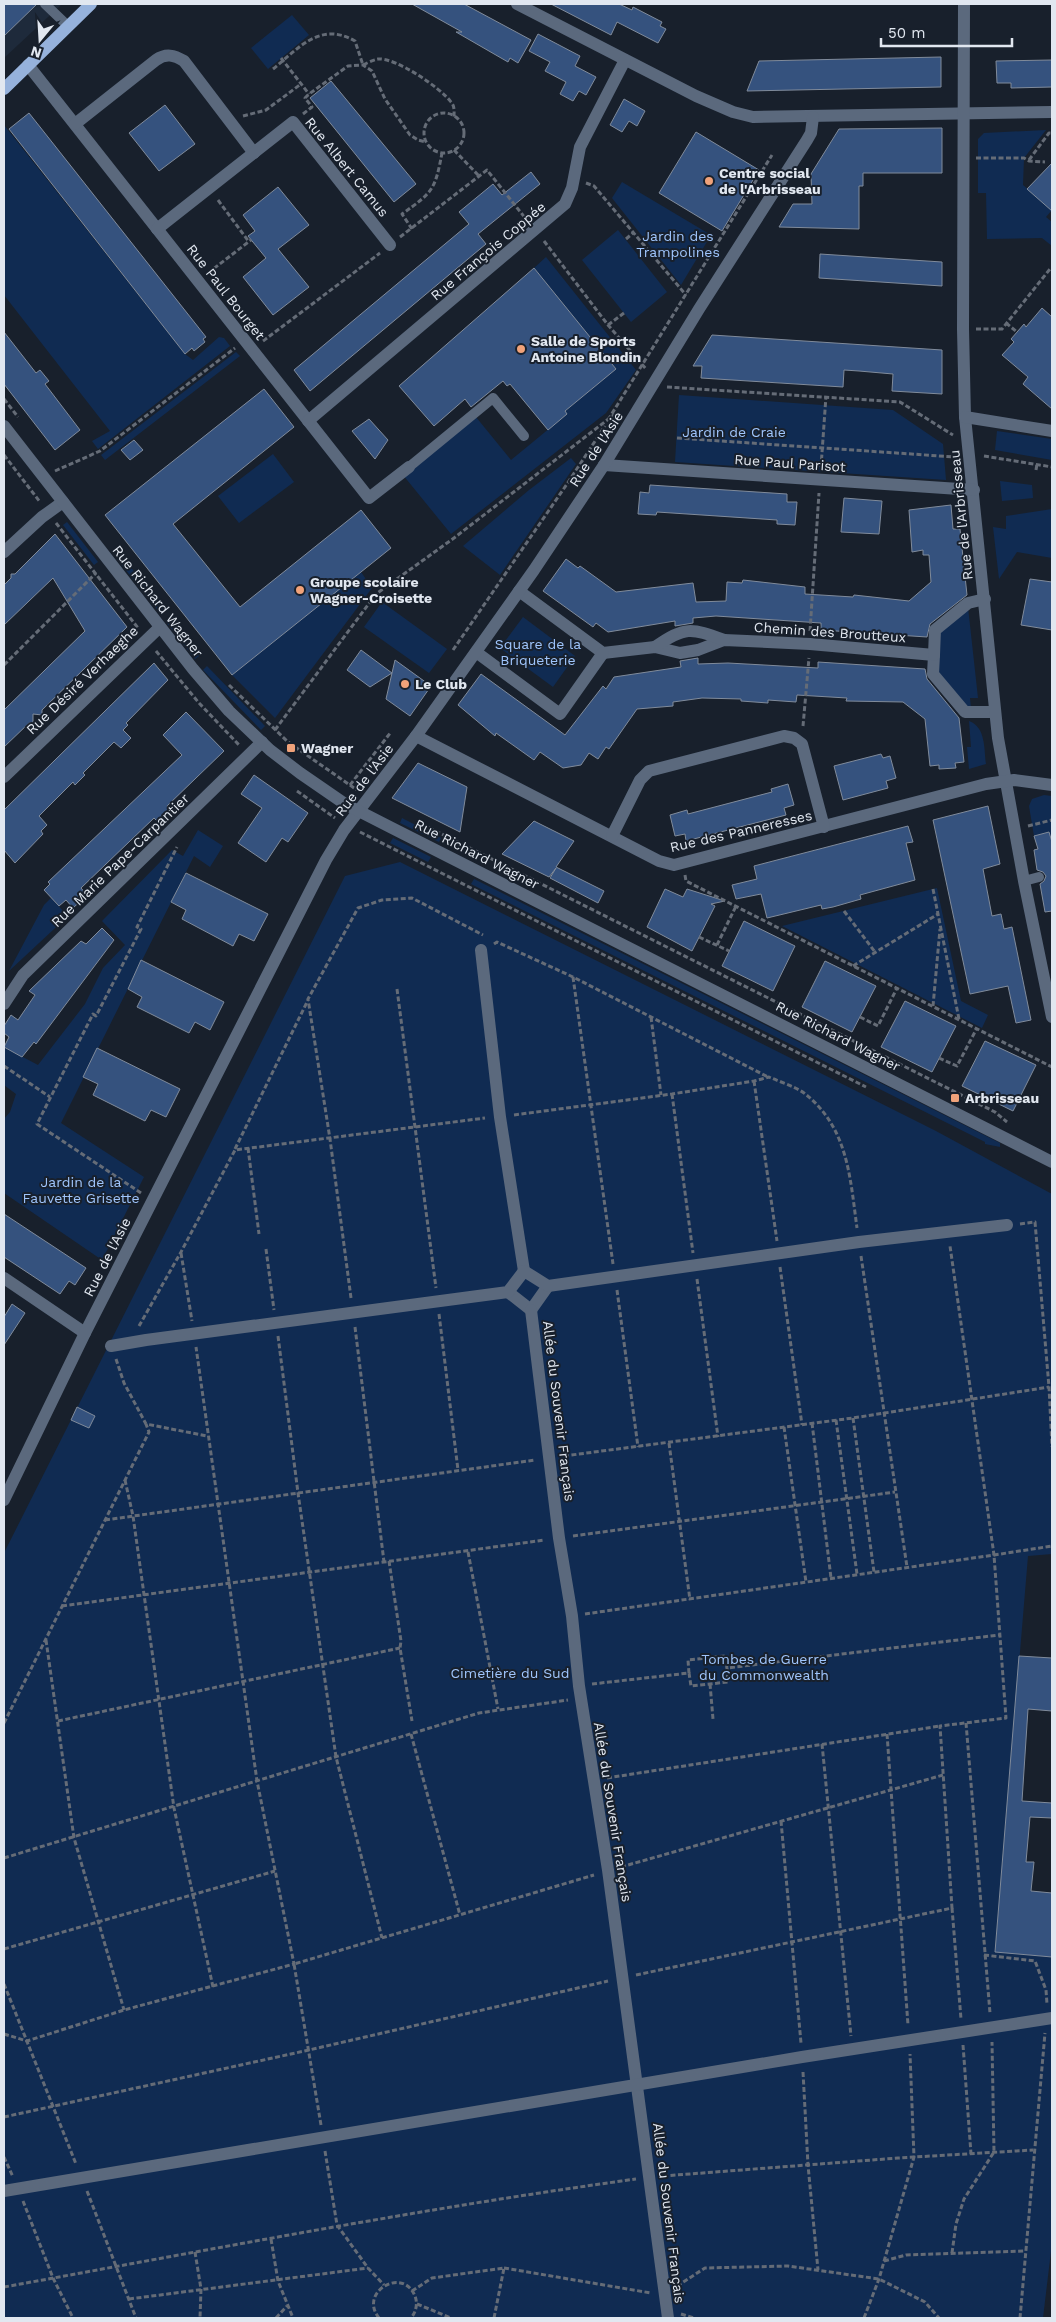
<svg xmlns="http://www.w3.org/2000/svg" width="1056" height="2322" font-family="'Work Sans',sans-serif">
<rect width="100%" height="100%" fill="#18202c"/>
<path fill="#1e2a3b" d="M4,4H62L4,58Z"/>
<g fill="#102b52">
<path d="M292,15L309,35L268,69L251,48Z"/>
<path d="M4,125L185,354L193,360L219,337L224,338L230,346L98,449L92,441L110,431L4,295Z"/>
<path d="M1046,130L1024,158L1023,185L1052,210L1046,217L1052,222V246L1042,238L987,239L986,193H978V139L984,133Z"/>
<path d="M622,182L711,235L681,285L612,198Z"/>
<path d="M618,230L667,292L631,322L582,260Z"/>
<path d="M546,257L636,370L606,413L451,534L403,475L476,417L511,460L567,414L565,411L616,369L534,268Z"/>
<path d="M236,352L240,356L105,460L101,455Z"/>
<path d="M679,395L893,410L943,444L946,480L675,462Z"/>
<path d="M997,431L1052,439V460L995,450Z"/>
<path d="M273,454L294,482L239,523L218,496Z"/>
<path d="M571,458L576,464L500,575L463,546L529,490Z"/>
<path d="M1000,481L1032,485L1033,498L1002,501Z"/>
<path d="M1052,509V558L1017,552L999,579L993,527L1006,529V516Z"/>
<path d="M67,522L98,562L94,565L63,525Z"/>
<path d="M122,556L164,610L160,613L117,559Z"/>
<path d="M361,572L372,588L275,718L232,675Z"/>
<path d="M382,602L447,649L429,673L364,627Z"/>
<path d="M968,607L978,698H970L971,708H966L936,674L938,633Z"/>
<path d="M523,617L575,656L553,687L500,648Z"/>
<path d="M170,619L199,656L195,659L166,622Z"/>
<path d="M207,666L265,726L261,730L203,670Z"/>
<path d="M969,721C986,727 984,749 986,764L969,769L967,747H971Z"/>
<path d="M1044,795L1052,796V842L1049,832L1034,836L1029,806L1032,799Z"/>
<path d="M402,818L441,838L439,842L400,823Z"/>
<path d="M198,830L223,846L210,867L194,856L61,1123L144,1177L102,1260L4,1193V1119L10,1112L16,1094L4,1085V1047L38,1065L85,1004L103,968L125,945L102,921L172,850L183,856Z"/>
<path d="M393,838L431,857L428,862L390,843Z"/>
<path d="M400,862L936,1131L1052,1194V1554L1028,1556L995,1951L1052,1957V2243L1043,2318H4V1553L345,876Z"/>
<path d="M474,879L1000,1143V1147L985,1144V1142L471,884Z"/>
<path d="M937,888L961,1001L988,1015L982,1028L782,926Z"/>
<path d="M51,898L68,916L9,971L44,905Z"/>
</g>
<g fill="#35527e" stroke="#808b9b">
<path d="M4,4H37L4,36Z"/>
<path d="M412,4H464L531,40L518,63L510,58L508,62L456,32H462Z"/>
<path d="M551,4H619L632,10L633,7L662,22L660,26L666,29L658,43L617,22L611,35Z"/>
<path d="M538,34L580,56L575,66L596,77L586,95L579,91L573,101L560,94L566,82L545,71L550,62L529,51Z"/>
<path d="M941,57V87L747,91L759,61Z"/>
<path d="M1052,60V87L1011,88V83H997L996,61Z"/>
<path d="M331,81L416,184L394,202L310,98Z"/>
<path d="M624,99L645,111L637,126L629,121L622,132L610,125Z"/>
<path d="M165,105L195,144L159,171L129,133Z"/>
<path d="M29,113L206,337L203,339L205,342L194,351L192,348L185,354L9,129Z"/>
<path d="M942,128V173H863V186H859V229L779,227L793,204H812L811,174L839,129Z"/>
<path d="M696,132L759,170L722,231L659,193Z"/>
<path d="M1052,163V211L1027,189Z"/>
<path d="M531,172L540,184L478,234L486,244L310,391L294,370L469,224L459,212L493,184L502,195Z"/>
<path d="M278,187L309,225L278,249L309,287L273,315L243,277L266,258L248,236L255,231L243,215Z"/>
<path d="M820,254L942,262V286L819,278Z"/>
<path d="M534,268L616,369L565,411L567,414L548,430L510,384L507,386L503,381L471,407L465,399L434,426L399,386Z"/>
<path d="M1042,308L1052,317V409L1023,384L1028,377L1002,355L1014,342L1011,339L1024,324L1026,327Z"/>
<path d="M4,332L36,373L40,370L49,381L45,384L80,430L55,450L4,384Z"/>
<path d="M712,335L942,350V394L892,391L893,374L859,371L844,370L843,387L701,378L702,366H693Z"/>
<path d="M264,389L294,427L173,524L240,607L361,510L391,548L232,675L105,515Z"/>
<path d="M369,419L388,440L375,459L352,431Z"/>
<path d="M134,440L143,450L130,460L121,450Z"/>
<path d="M650,485L787,494V502H797L795,525L777,524V520L657,512L656,515L638,514L640,492L649,493Z"/>
<path d="M844,498L882,501L879,534L841,532Z"/>
<path d="M951,505L953,529H960L967,595L930,624L927,637L821,630V623L716,616L693,618V623L675,626V621L608,632L596,623L593,627L543,591L566,559L578,568L580,566L616,592L693,583L696,602L726,601L727,582L742,583L743,580L805,587V594L853,597L854,595L909,601L931,582L929,555H923V550L912,552L909,510Z"/>
<path d="M55,534L127,627L42,710V715L33,714V723H29L4,747V710L85,631L53,578L4,625V585L11,578V574H15Z"/>
<path d="M1030,579L1052,582V630L1021,625Z"/>
<path d="M361,650L392,673L395,660L431,686L410,716L386,699L392,673L370,687L347,670Z"/>
<path d="M698,658V664L728,663L818,668V662L925,669L927,679L959,718L964,762L955,763L956,768L939,769V765L930,766L925,719L903,702L846,701L847,698L797,695L796,702L768,700V703L741,701V699L702,698L673,702V706L637,709L609,749L606,747L598,759L589,753L581,765L563,768L540,752L534,760L496,733L495,736L458,705L481,674L565,735L603,686L606,689L614,677L681,667L680,661Z"/>
<path d="M154,663L168,680L126,723L128,725L123,730L131,738L121,748L114,742L83,773L85,775L75,785L73,782L39,816L47,825L41,831L43,834L15,863L4,850V810Z"/>
<path d="M186,712L224,751L167,806L173,812L160,824L154,818L81,888L87,895L73,908L66,900L59,906L44,890L50,884L48,882L182,755L163,735Z"/>
<path d="M881,754L883,758L890,756L896,778L886,781L888,788L843,800L834,766Z"/>
<path d="M418,763L467,787L460,832L392,798Z"/>
<path d="M254,775L308,813L288,842L282,838L266,862L238,843L262,808L241,794Z"/>
<path d="M788,784L794,805L784,808L786,815L686,841L685,834L675,836L670,815L687,810L688,814L772,792L771,789Z"/>
<path d="M988,806L1000,864L983,869L992,916L1001,914L1004,929L1012,927L1031,1020L1016,1023L1008,986L970,994L933,820Z"/>
<path d="M534,821L574,841L556,867L604,891L598,903L550,878L556,868L549,877L502,854Z"/>
<path d="M908,826L913,842L906,843L915,880L860,895L861,899L833,907L822,909L821,905L767,918L761,894L736,899L732,885L757,879L754,866Z"/>
<path d="M1049,832L1052,842V911L1045,912L1040,884L1044,881L1046,876L1043,872L1037,870L1034,850L1038,849L1034,836Z"/>
<path d="M186,873L268,914L254,941L239,934L233,946L182,919L186,910L171,902Z"/>
<path d="M665,889L683,897L687,889L725,901L711,904L715,906L692,951L647,927Z"/>
<path d="M744,921L795,946L773,991L722,966Z"/>
<path d="M102,928L114,940L36,1044L34,1042L22,1057L4,1047L9,1037L4,1033V1026L11,1015L18,1020L35,995L29,991L81,941L86,944Z"/>
<path d="M141,960L224,1002L210,1030L195,1022L189,1033L137,1007L142,997L128,989Z"/>
<path d="M825,961L876,986L852,1032L802,1007Z"/>
<path d="M905,1001L956,1026L932,1072L881,1047Z"/>
<path d="M985,1041L1036,1065L1013,1111L962,1086Z"/>
<path d="M97,1048L180,1089L166,1117L151,1110L145,1121L93,1095L98,1084L83,1077Z"/>
<path d="M4,1214L86,1268L75,1285L69,1281L60,1294L4,1257Z"/>
<path d="M12,1304L25,1313L4,1345V1317Z"/>
<path d="M77,1407L95,1416L89,1428L71,1420Z"/>
<path d="M1019,1656L1052,1658V1711L1028,1709L1022,1801L1052,1803V1818L1030,1817L1026,1862H1034L1031,1891L1052,1893V1957L995,1952Z"/>
</g>
<g fill="none" stroke-linecap="round" stroke-linejoin="round">
<g stroke="#656c77" stroke-width="3" stroke-dasharray="5 2.5" stroke-linecap="butt">
<path d="M281,58L309,94"/>
<path d="M273,69C299,48 320,21 355,41L363,65C367,63 373,60 378,59C395,57 441,88 451,102C455,106 454,112 454,117"/>
<circle cx="444" cy="133" r="20"/>
<path d="M303,114L312,107L305,98L309,94L348,66L363,65L372,71L385,99L410,135L418,140L426,142"/>
<path d="M243,116L266,110L301,84"/>
<path d="M454,150L479,176"/>
<path d="M976,158H1024L1029,161L1045,162"/>
<path d="M1029,160L1049,133H1052"/>
<path d="M586,183L594,186L686,295"/>
<path d="M218,200L249,242"/>
<path d="M412,229L402,214C433,192 435,190 442,153"/>
<path d="M400,237L487,170L526,219"/>
<path d="M626,239L633,233"/>
<path d="M544,241L608,325L646,369"/>
<path d="M208,273L251,240"/>
<path d="M1006,323L1017,332"/>
<path d="M608,325L624,313"/>
<path d="M976,329H1002L1050,269"/>
<path d="M263,341L380,253"/>
<path d="M667,387L900,402L953,435"/>
<path d="M4,399L18,417"/>
<path d="M608,420L772,155"/>
<path d="M677,438L955,457"/>
<path d="M4,455L40,502"/>
<path d="M984,456L1052,467"/>
<path d="M821,467L826,396"/>
<path d="M1036,470L1037,464"/>
<path d="M55,471L100,451L235,348"/>
<path d="M56,523L138,628"/>
<path d="M810,631L819,493"/>
<path d="M453,650L567,484L605,426"/>
<path d="M156,651L199,703L239,745"/>
<path d="M4,665L96,573"/>
<path d="M229,685L288,742L357,790"/>
<path d="M803,726L809,658"/>
<path d="M275,730L376,594L454,538L615,414"/>
<path d="M350,785L391,732"/>
<path d="M297,791L335,818"/>
<path d="M422,824L995,1112L1007,1122"/>
<path d="M1028,826L1052,820"/>
<path d="M360,832L866,1087"/>
<path d="M685,875L686,881L1052,1067"/>
<path d="M933,889L959,1019"/>
<path d="M844,911L875,952"/>
<path d="M699,937L729,951"/>
<path d="M494,944L497,942L573,977L768,1077"/>
<path d="M717,945L736,906"/>
<path d="M853,966L938,914"/>
<path d="M573,977L613,1264"/>
<path d="M397,989L436,1288"/>
<path d="M933,1006L940,929"/>
<path d="M651,1017L661,1095"/>
<path d="M860,1017L878,1026L897,988"/>
<path d="M939,1058L957,1066L977,1028"/>
<path d="M4,1066L50,1097"/>
<path d="M754,1081L777,1241"/>
<path d="M672,1094L693,1253"/>
<path d="M514,1115L672,1094L754,1081L769,1077C780,1082 794,1086 804,1093C848,1127 850,1177 857,1228"/>
<path d="M248,1148L259,1234"/>
<path d="M235,1149L308,1000"/>
<path d="M141,1193L37,1124L93,1014L96,1016L141,929L137,927L177,847"/>
<path d="M1020,1224L1035,1222L1049,1387L1052,1447"/>
<path d="M266,1249L274,1310"/>
<path d="M181,1253L192,1321"/>
<path d="M861,1256L907,1567"/>
<path d="M780,1267L802,1425"/>
<path d="M697,1279L718,1437"/>
<path d="M617,1290L638,1447"/>
<path d="M351,1298L330,1139L308,999L358,908L382,900L412,898L483,935"/>
<path d="M439,1314L458,1470"/>
<path d="M139,1326L181,1252L235,1150L485,1118"/>
<path d="M355,1327L384,1562"/>
<path d="M278,1336L298,1493L336,1757L382,1938"/>
<path d="M116,1359L124,1383L146,1424L207,1436"/>
<path d="M853,1418L874,1572"/>
<path d="M836,1420L857,1574"/>
<path d="M812,1423L831,1578"/>
<path d="M784,1427L806,1582"/>
<path d="M669,1443L690,1600"/>
<path d="M564,1456L853,1418L1049,1387"/>
<path d="M125,1480L133,1516L174,1808L213,1987"/>
<path d="M105,1520L535,1460"/>
<path d="M573,1536L895,1492"/>
<path d="M468,1552L498,1709"/>
<path d="M389,1561L401,1641L400,1648L412,1721"/>
<path d="M62,1606L545,1540"/>
<path d="M585,1614L994,1555L950,1246"/>
<path d="M46,1640L74,1838L124,2010"/>
<path d="M689,1673L688,1660L725,1656L727,1668"/>
<path d="M592,1684L689,1673L691,1686L728,1682L727,1668L999,1635"/>
<path d="M710,1684L713,1719"/>
<path d="M58,1721L400,1648"/>
<path d="M4,1723L149,1432L146,1424"/>
<path d="M966,1723L990,2013"/>
<path d="M411,1734L460,1915"/>
<path d="M887,1734L908,2025"/>
<path d="M822,1744L851,2036"/>
<path d="M607,1778L940,1726"/>
<path d="M781,1821L801,2043"/>
<path d="M4,1858L479,1713L568,1700"/>
<path d="M621,1867L943,1775"/>
<path d="M952,1908L961,2019"/>
<path d="M4,1949L275,1871"/>
<path d="M984,1955L1035,1961L1046,1990L1047,2004"/>
<path d="M636,1975L952,1908L940,1726L1006,1718L994,1555L1052,1546"/>
<path d="M4,1984L76,2164"/>
<path d="M4,2034L27,2041L124,2010L294,1964L257,1781L196,1347"/>
<path d="M963,2045L971,2154"/>
<path d="M803,2072L808,2165L818,2270"/>
<path d="M4,2117L309,2050L608,1981"/>
<path d="M321,2125L294,1964L594,1875"/>
<path d="M325,2151L337,2225L368,2268L384,2285"/>
<path d="M4,2157L13,2177"/>
<path d="M663,2176L898,2158L1033,2150"/>
<path d="M87,2191L136,2318"/>
<path d="M23,2201L53,2278L73,2318"/>
<path d="M271,2239L278,2281L293,2318"/>
<path d="M195,2252L201,2289L200,2318"/>
<path d="M952,2253L956,2224L964,2199L994,2152L992,2042"/>
<path d="M884,2261L906,2255L1025,2251"/>
<path d="M504,2268L651,2293"/>
<path d="M677,2286L705,2268L788,2266L879,2279L925,2302L939,2318"/>
<path d="M4,2287C214,2249 424,2208 636,2179"/>
<path d="M412,2291L432,2278L504,2268L494,2318"/>
<path d="M129,2299L368,2268"/>
<path d="M417,2304L451,2318"/>
<path d="M681,2314L694,2318"/>
<path d="M276,2318L287,2306"/>
<path d="M379,2318C358,2292 403,2266 415,2296C418,2304 416,2312 411,2318"/>
<path d="M864,2318L879,2279L914,2157L910,2054"/>
<path d="M1020,2318L1045,2033"/>
</g>
<g stroke="#5b697d" stroke-width="10">
<path d="M45,4L68,26"/>
<path d="M409,467L493,398L524,436"/>
<path d="M1024,881L1039,877"/>
</g>
<g stroke="#5b697d" stroke-width="12">
<path d="M519,591L603,653L655,647L680,653L698,650L724,640L810,644L934,655L933,674L965,712H995"/>
<path d="M655,647C685,626 691,628 724,640"/>
<path d="M476,652L560,714L603,653"/>
<path d="M934,655L935,630L968,603L985,599"/>
<path d="M481,950L500,1117L524,1271"/>
<path d="M508,1292L531,1310L548,1286"/>
<path d="M531,1310L559,1538L572,1616L579,1686L608,1870L668,2318"/>
<path d="M111,1346L146,1340L508,1292L524,1271L548,1286L859,1242L1007,1225"/>
<path d="M4,2191L802,2057L1052,2018"/>
</g>
<g stroke="#5b697d" stroke-width="12">
<path d="M517,4L696,96L733,112L753,117L1052,112"/>
<path d="M964,4L963,329L965,417L998,738L1024,881L1052,1017"/>
<path d="M28,65L369,498L409,467"/>
<path d="M75,124L156,60C166,53 174,55 184,61L254,153"/>
<path d="M157,229L293,122L390,245"/>
<path d="M965,417L1052,431"/>
<path d="M308,421L565,204L572,188L580,147L625,60"/>
<path d="M604,465L974,490"/>
<path d="M4,552L42,517L63,502"/>
<path d="M416,736L659,861L674,865L986,784L1014,780L1052,785"/>
<path d="M4,777L160,627"/>
<path d="M612,836L640,780L649,771L784,736L794,738L802,744L824,827"/>
<path d="M4,1004L23,975L262,742"/>
<path d="M4,1278L85,1333"/>
<path d="M4,1500L85,1333L326,860L344,830L416,736L534,570L604,465L699,309L807,140L811,133L813,117"/>
</g>
<path stroke="#5b697d" stroke-width="12" d="M4,426L193,669L229,711L270,750L300,773L345,804L390,827L1052,1162"/>
<path stroke="#96b2dc" stroke-width="12" d="M4,89L91,4"/>
</g>
<g fill="#f0a27a" stroke="#18202c" stroke-width="2">
<circle cx="709" cy="181" r="5"/>
<circle cx="521" cy="349" r="5"/>
<circle cx="300" cy="590" r="5"/>
<circle cx="405" cy="684" r="5"/>
<rect x="286" y="743" width="10" height="10" rx="2.5"/>
<rect x="950" y="1093" width="10" height="10" rx="2.5"/>
</g>
<g text-anchor="middle" dominant-baseline="central" stroke-width="4" stroke-linejoin="round" paint-order="stroke">
<g font-size="14" fill="#e1e7f0" stroke="#18202c">
<text transform="translate(347 167) rotate(51)">Rue Albert Camus</text>
<text transform="translate(488 251) rotate(-40)">Rue François Coppée</text>
<text transform="translate(226 292) rotate(52)">Rue Paul Bourget</text>
<text transform="translate(596 449) rotate(-57)">Rue de l'Asie</text>
<text transform="translate(790 463) rotate(4)">Rue Paul Parisot</text>
<text transform="translate(961 515) rotate(-96)">Rue de l'Arbrisseau</text>
<text transform="translate(158 601) rotate(52)">Rue Richard Wagner</text>
<text transform="translate(830 632) rotate(4)">Chemin des Broutteux</text>
<text transform="translate(82 680) rotate(-44)">Rue Désiré Verhaeghe</text>
<text transform="translate(364 780) rotate(-53)">Rue de l'Asie</text>
<text transform="translate(741 831) rotate(-13)">Rue des Panneresses</text>
<text transform="translate(477 854) rotate(27)">Rue Richard Wagner</text>
<text transform="translate(120 860) rotate(-44)">Rue Marie Pape-Carpantier</text>
<text transform="translate(838 1036) rotate(27)">Rue Richard Wagner</text>
<text transform="translate(107 1257) rotate(-63)">Rue de l'Asie</text>
<text transform="translate(559 1411) rotate(83)">Allée du Souvenir Français</text>
<text transform="translate(613 1812) rotate(81)">Allée du Souvenir Français</text>
<text transform="translate(669 2213) rotate(83)">Allée du Souvenir Français</text>
</g>
<g font-size="14" font-weight="bold" fill="#e1e7f0" stroke="#18202c" text-anchor="start">
<text x="719" y="173">Centre social<tspan x="719" dy="16">de l'Arbrisseau</tspan></text>
<text x="531" y="341">Salle de Sports<tspan x="531" dy="16">Antoine Blondin</tspan></text>
<text x="310" y="582">Groupe scolaire<tspan x="310" dy="16">Wagner-Croisette</tspan></text>
<text x="415" y="684">Le Club</text>
<text x="301" y="748">Wagner</text>
<text x="965" y="1098">Arbrisseau</text>
</g>
<g font-size="14" fill="#9fc5fc" stroke="#18202c">
<text x="678" y="236">Jardin des<tspan x="678" dy="16">Trampolines</tspan></text>
<text x="734" y="432">Jardin de Craie</text>
<text x="538" y="644">Square de la<tspan x="538" dy="16">Briqueterie</tspan></text>
<text x="81" y="1182">Jardin de la<tspan x="81" dy="16">Fauvette Grisette</tspan></text>
<text x="764" y="1659">Tombes de Guerre<tspan x="764" dy="16">du Commonwealth</tspan></text>
<text x="510" y="1673">Cimetière du Sud</text>
</g>
</g>
<rect width="1056" height="2322" fill="none" stroke="#e1e7f0" stroke-width="10"/>
<g transform="translate(40 40) rotate(198)" stroke="#18202c" stroke-width="4" paint-order="stroke">
<path d="M0-4L9 19L0 12L-9 19Z" fill="#e1e7f0"/>
<text y="-8" font-size="14" font-weight="bold" text-anchor="middle" fill="#e1e7f0">N</text>
</g>
<path d="M881 38v8h131v-8" fill="none" stroke="#e1e7f0" stroke-width="2.5"/>
<text x="888" y="38" font-size="15" fill="#e1e7f0" stroke="#18202c" stroke-width="4" paint-order="stroke">50 m</text>
</svg>
